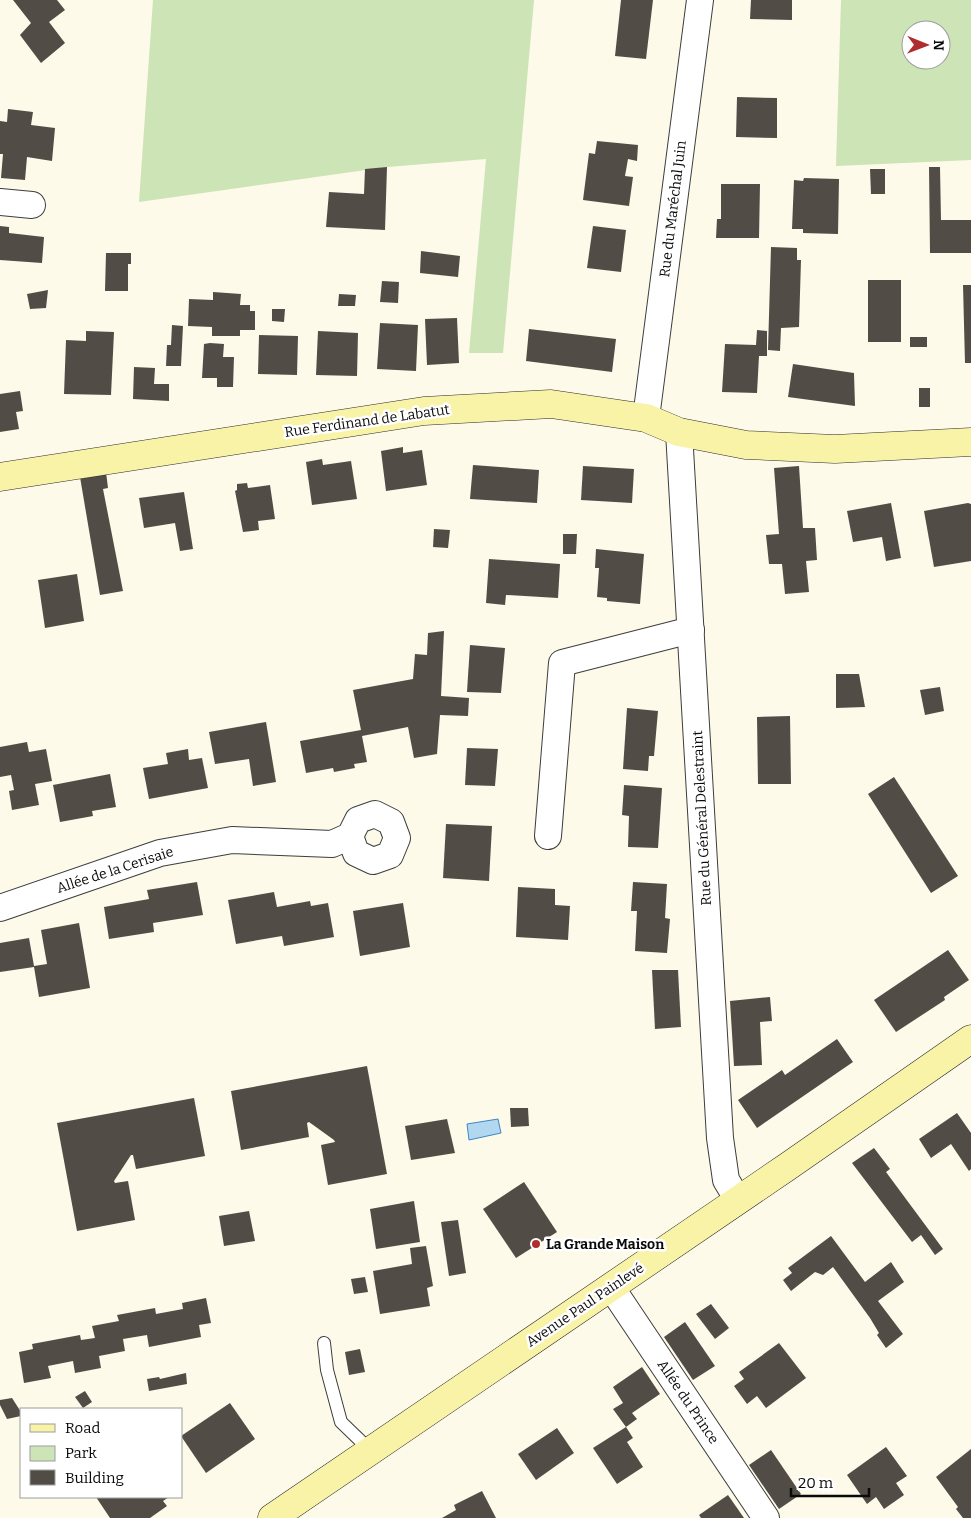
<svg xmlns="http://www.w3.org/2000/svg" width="971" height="1518" font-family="Bitter,serif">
<rect width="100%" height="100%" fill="#fdfae9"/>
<g fill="#cce4b6" fill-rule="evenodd">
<path d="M153,0H534L503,353H469L486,159L387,167L139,202Z"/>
<path d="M841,0H971V160L836,166ZM911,30H941V60H911Z"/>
</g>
<path fill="#b1d7f1" stroke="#3d88c3" d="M498,1119L501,1133L469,1140L467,1124Z"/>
<g fill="#524c47">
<path d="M13,0H57L65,10L49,22L65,43L41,63L20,35L31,23Z"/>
<path d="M621,0H653L646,59L615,56Z"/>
<path d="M751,0H792V20L750,19Z"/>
<path d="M737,97L777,98V138L736,137Z"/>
<path d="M8,109L33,112L31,125L55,128L52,161L27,157L25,180L1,178L3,154H0V121L7,122Z"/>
<path d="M597,141L638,145L637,161L628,159L625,176L633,177L629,206L583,200L589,153L595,154Z"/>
<path d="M387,167L385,230L326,227L329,192L364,194L365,169Z"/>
<path d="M929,167H940L941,220H971V253H930Z"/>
<path d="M870,169H885V194H871Z"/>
<path d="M804,178L839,179L838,234L803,233V229H792L794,180L803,181Z"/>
<path d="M721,184H760L759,238H716L717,219H721Z"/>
<path d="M0,226L9,227V233L44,237L42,263L0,260Z"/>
<path d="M593,226L626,230L621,272L587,268Z"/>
<path d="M771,247L797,248V260H801L799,327L781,328L780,351L768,350Z"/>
<path d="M421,251L460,256L458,277L420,273Z"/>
<path d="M106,253H131V264H128V291H105Z"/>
<rect x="868" y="280" width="33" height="62"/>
<path d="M382,281L399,282L398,303L380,302Z"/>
<path d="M963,285H971V363H965Z"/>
<path d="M48,290L46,308L30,309L27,294Z"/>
<path d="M213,292L241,294L240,305H250V311H255V330H240V336H212V327L188,326L189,299L213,300Z"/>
<path d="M339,294L356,295L355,306H338Z"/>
<path d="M272,309H285L284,322L272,321Z"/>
<path d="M457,318L459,363L427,365L425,319Z"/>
<path d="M380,323L418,325L416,371L377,369Z"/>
<path d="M172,325L183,326L181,366H166L167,345H171Z"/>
<path d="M529,329L616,339L612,372L526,361Z"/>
<path d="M757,330L767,331V356H759L757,393L722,392L725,344L756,345Z"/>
<path d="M86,331L114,332L111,395L64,394L66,340L86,341Z"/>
<path d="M318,331L358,333L357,376L316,375Z"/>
<path d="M259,335L298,336L297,375L258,374Z"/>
<rect x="910" y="337" width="17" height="10"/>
<path d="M210,343L224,344L223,357H234L233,387H217V378H202L204,344Z"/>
<path d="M793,364L854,373L855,406L788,397Z"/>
<path d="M134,367L155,368L154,384H169V401L133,399Z"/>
<rect x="919" y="388" width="11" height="19"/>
<path d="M20,391L23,411L16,412L19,429L0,432V394Z"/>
<path d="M403,447V453L422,450L427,485L386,491L381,451Z"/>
<path d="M322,459L323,465L351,461L357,499L312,505L306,462Z"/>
<path d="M473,465L539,470L537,503L470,499Z"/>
<path d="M583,466L634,469L632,503L581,500Z"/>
<path d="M799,466L803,528H815L817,560L806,561L809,592L785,594L782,564H769L766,535L779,534L774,468Z"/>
<path d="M106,472L108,488L103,489L123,591L100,595L80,477Z"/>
<path d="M247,483L248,488L270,485L275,519L258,521L259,530L243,532L235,491L237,490V484Z"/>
<path d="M184,492L193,549L180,551L175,523L144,528L139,498Z"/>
<path d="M891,503L901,558L886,561L882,537L853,542L847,511Z"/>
<path d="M968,503L971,504V561L934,567L924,511Z"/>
<path d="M434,529L450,530L448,548L433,547Z"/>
<path d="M563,534H577L576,554H563Z"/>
<path d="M596,549L644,554L640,604L607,601V598L597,597L599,568H595Z"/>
<path d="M489,559L560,564L558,598L506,595L505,605L486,603Z"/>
<path d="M77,574L84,621L45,628L38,580Z"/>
<path d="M444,631L441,696L469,698L468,716L440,715L437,754L414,758L408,727L362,736L367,762L354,764L355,768L334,772L333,768L306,773L300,741L361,730L353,690L413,679L415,654L427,655L428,633Z"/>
<path d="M470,645L505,648L501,693L467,692Z"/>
<path d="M836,674H859L865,707L836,708Z"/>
<path d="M940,687L944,711L925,715L920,690Z"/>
<path d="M627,708L658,711L654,756H649L648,771L623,769Z"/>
<path d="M790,716L791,784H758L757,717Z"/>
<path d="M266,722L276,782L253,786L249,759L215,764L209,732Z"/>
<path d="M27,742L29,752L46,749L52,781L35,784L39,805L12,810L9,791L14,790L11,775L0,777V747Z"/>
<path d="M467,748L498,749L495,786L465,785Z"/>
<path d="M188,749L189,760L202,758L208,788L149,799L143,768L168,764L166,753Z"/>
<path d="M110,774L116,807L92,811L93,816L60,822L53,785Z"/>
<path d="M894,777L958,876L931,893L868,794Z"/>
<path d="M624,785L662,788L658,848L628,847L629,816L622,815Z"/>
<path d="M446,824L492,826L489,881L443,878Z"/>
<path d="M197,882L203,915L153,923L154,932L109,939L104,907L149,899L147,890Z"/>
<path d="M633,882L667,884L665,918L670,919L667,953L635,951L637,911H631Z"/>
<path d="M518,887L555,889V905L570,906L568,940L516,937Z"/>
<path d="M274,892L277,907L310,901L311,906L328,903L334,937L284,946L282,936L236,944L228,900Z"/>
<path d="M403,903L410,947L360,956L353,911Z"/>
<path d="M79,923L90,988L39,997L34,967L0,972V943L29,938L34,966L47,964L41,930Z"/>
<path d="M948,950L969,980L944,997L945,1000L896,1032L874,1000Z"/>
<path d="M652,970H678L681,1027L655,1029Z"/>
<path d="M770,997L772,1021L760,1022L762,1065L734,1066L730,1001Z"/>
<path d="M837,1039L853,1062L757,1128L738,1100L782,1070L785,1075Z"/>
<path d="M367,1066L387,1174L328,1185L321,1145L335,1142L334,1140L309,1122L307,1123L309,1137L241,1150L231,1091Z"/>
<path d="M194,1098L205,1156L136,1169L133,1155H131L114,1181L115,1183L128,1181L135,1220L77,1231L57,1123Z"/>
<path d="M510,1108H528L529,1126L511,1127Z"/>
<path d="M957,1113L971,1133V1169L969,1171L951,1144L931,1158L919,1139Z"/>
<path d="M447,1119L455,1153L411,1160L405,1126Z"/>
<path d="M874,1148L890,1169L886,1172L943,1249L935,1255L921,1235L912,1242L852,1163Z"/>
<path d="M524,1182L557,1232L516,1258L483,1209Z"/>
<path d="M414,1201L420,1242L376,1249L370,1209Z"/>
<path d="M249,1211L255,1241L224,1246L219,1216Z"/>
<path d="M458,1220L466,1273L449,1276L441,1222Z"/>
<path d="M831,1236L865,1282L891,1262L904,1282L878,1301L903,1334L886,1348L877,1335L879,1333L870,1318L833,1267L823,1275L815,1272L791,1291L783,1280L792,1273L788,1268Z"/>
<path d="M426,1246L433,1286L427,1288L430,1306L380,1314L373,1271L412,1264L410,1248Z"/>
<path d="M365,1277L368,1292L354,1294L351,1279Z"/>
<path d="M206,1298L211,1323L199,1325L201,1337L149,1347L147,1335L123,1339L125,1351L99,1356L101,1368L75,1373L73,1361L48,1366L51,1378L24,1383L19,1352L33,1349L32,1344L80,1335L81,1340L95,1338L92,1326L119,1321L117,1315L155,1308L156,1314L183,1309L182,1303Z"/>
<path d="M711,1304L729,1328L715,1339L696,1314Z"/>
<path d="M685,1322L715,1366L693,1380L664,1337Z"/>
<path d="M779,1343L806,1378L766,1408L757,1396L747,1404L734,1386L744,1379L739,1372Z"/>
<path d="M360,1349L365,1372L349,1375L345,1352Z"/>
<path d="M642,1367L660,1394L632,1413L637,1419L626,1427L613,1409L623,1403L613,1387Z"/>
<path d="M186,1373L187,1384L149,1391L147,1379L159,1377L160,1379Z"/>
<path d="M85,1391L92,1402L83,1408L75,1397Z"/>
<path d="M12,1398L21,1412V1416L7,1419L0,1405V1400Z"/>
<path d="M230,1403L255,1439L206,1473L181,1436Z"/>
<path d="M626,1427L633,1438L627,1442L643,1467L617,1484L593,1448Z"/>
<path d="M557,1428L574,1453L536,1480L518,1454Z"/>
<path d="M886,1447L907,1476L896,1483L904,1495L884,1509L876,1497L867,1504L847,1475Z"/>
<path d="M971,1449V1518H963L956,1509L958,1507L936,1477Z"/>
<path d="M771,1450L801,1494L779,1509L749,1465Z"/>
<path d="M482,1491L496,1518H442L456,1510L454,1505Z"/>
<path d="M728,1495L744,1518H701L699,1515Z"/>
<path d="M96,1497H169L163,1501L167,1506L150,1518H110Z"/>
</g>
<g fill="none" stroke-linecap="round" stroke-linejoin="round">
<defs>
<path id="lane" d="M324,1343L327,1370L341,1422L371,1451"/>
<g id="street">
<path d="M0,202L32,205"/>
<path d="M646,418L700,0"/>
<path d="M679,432L720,1138L726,1180L738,1200"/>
<path d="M548,836L562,663L691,630"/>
<path d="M0,908L160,853L232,840L332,844L350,836L358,820L375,814L391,822L397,838L390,855L373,861L356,853L350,836"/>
<path d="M611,1287L766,1518"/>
</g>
<g id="secondary">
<path d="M0,477L424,411L551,404L646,418L679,432L746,445L835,449L971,442"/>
<path d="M272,1518L787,1167L971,1039"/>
</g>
</defs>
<use href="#lane" stroke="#3d3d3d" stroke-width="14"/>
<use href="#street" stroke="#3d3d3d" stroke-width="28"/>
<use href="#secondary" stroke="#2c2c2c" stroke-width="29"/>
<use href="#lane" stroke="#fff" stroke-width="12"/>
<use href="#street" stroke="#fff" stroke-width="26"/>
<use href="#secondary" stroke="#f9f3a8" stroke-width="28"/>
</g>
<circle fill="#af2d2e" stroke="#fff" stroke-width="2" cx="536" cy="1244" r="5"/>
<g text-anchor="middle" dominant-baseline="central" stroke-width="5" stroke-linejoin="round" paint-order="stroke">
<g font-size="14" fill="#0a0a0a" stroke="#fff">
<text transform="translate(673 209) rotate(-83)">Rue du Maréchal Juin</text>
<text transform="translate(367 421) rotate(-8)">Rue Ferdinand de Labatut</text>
<text transform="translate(702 818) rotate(-93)">Rue du Général Delestraint</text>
<text transform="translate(115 870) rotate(-18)">Allée de la Cerisaie</text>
<text transform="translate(585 1305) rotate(-34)">Avenue Paul Painlevé</text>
<text transform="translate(688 1402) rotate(56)">Allée du Prince</text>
</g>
<g font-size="14" font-weight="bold" fill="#0a0a0a" stroke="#fff" text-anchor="start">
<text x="546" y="1244">La Grande Maison</text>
</g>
</g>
<rect x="20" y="1408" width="162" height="90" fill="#ffffff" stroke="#9d9d9d"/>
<rect x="30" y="1424" width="25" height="8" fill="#f9f3a8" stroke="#9d9d9d"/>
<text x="65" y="1433" font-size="15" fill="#0a0a0a">Road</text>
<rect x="30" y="1446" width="25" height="15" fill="#cce4b6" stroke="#9d9d9d"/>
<text x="65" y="1458" font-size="15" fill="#0a0a0a">Park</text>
<rect x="30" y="1470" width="25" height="15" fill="#524c47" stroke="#9d9d9d"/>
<text x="65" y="1483" font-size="15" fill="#0a0a0a">Building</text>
<g transform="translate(926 45) rotate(91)"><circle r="24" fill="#ffffff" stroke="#9d9d9d"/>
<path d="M0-4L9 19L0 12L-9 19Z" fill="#af2d2e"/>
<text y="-8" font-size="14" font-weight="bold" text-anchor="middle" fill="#0a0a0a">N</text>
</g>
<path d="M791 1488v8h78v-8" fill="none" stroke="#0a0a0a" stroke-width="2.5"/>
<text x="798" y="1488" font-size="15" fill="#0a0a0a" stroke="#ffffff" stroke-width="4" paint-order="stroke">20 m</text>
</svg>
